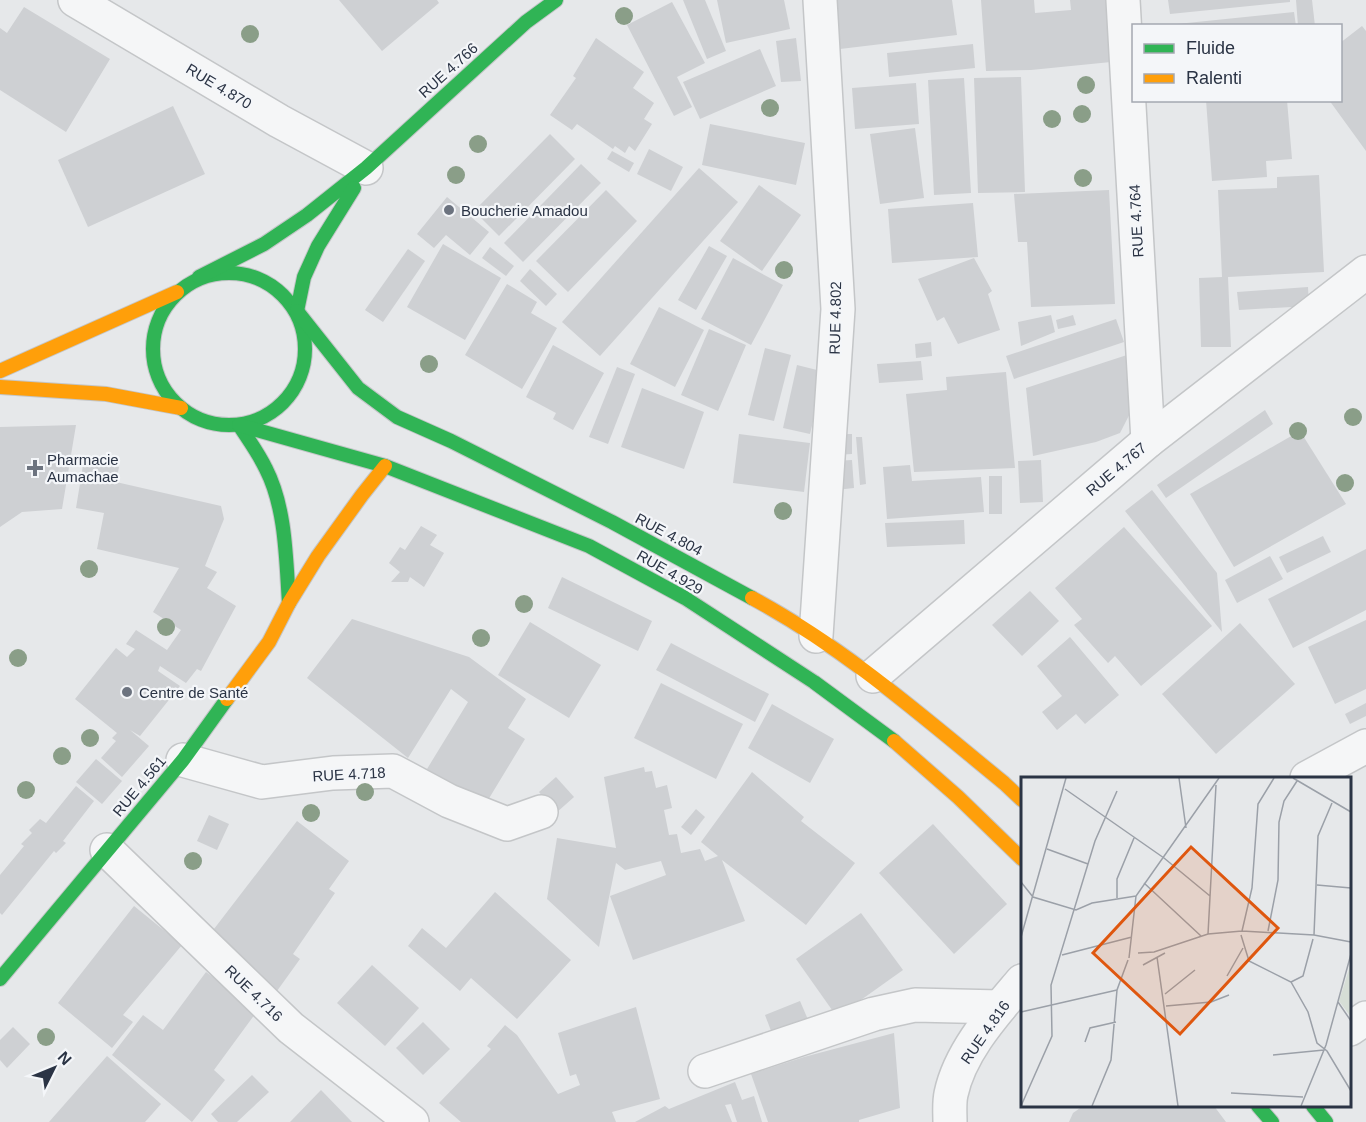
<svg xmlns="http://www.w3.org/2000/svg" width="1366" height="1122" font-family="Helvetica,sans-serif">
<rect width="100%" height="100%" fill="#e6e8ea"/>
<g fill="#ced0d3">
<path d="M339,0H437L439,3L382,51Z"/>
<path d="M683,0H705L726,51L707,59Z"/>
<path d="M717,0H784L790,29L726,43Z"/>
<path d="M834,0H952L957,35L840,49Z"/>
<path d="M981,0H1034L1035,13L1071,10L1070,0H1108L1111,62L1031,70L986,71Z"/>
<path d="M1168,0H1290V2L1170,14Z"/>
<path d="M1296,0H1312L1315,26H1298Z"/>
<path d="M672,2L705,63L677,77L692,107L674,116L627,25Z"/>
<path d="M24,7L110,59L66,132L0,90V28L7,33Z"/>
<path d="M1294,12L1296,26H1177V24Z"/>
<path d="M1362,26L1366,31V151L1329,100H1340V43Z"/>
<path d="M596,38L644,72L633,88L654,103L644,119L652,124L635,151L629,146L625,153L615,146L613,149L577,124L572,130L550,115L576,78L573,76Z"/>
<path d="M796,38L801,81L781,82L776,41Z"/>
<path d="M973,44L975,68L889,77L887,53Z"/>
<path d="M760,49L776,86L700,119L683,82Z"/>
<path d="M1021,77L1025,192L978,193L974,78Z"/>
<path d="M964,78L971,193L934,195L928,80Z"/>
<path d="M916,83L919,124L855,129L852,88Z"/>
<path d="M1206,100H1287L1292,159L1266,161L1267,177L1212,181Z"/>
<path d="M173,106L205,174L88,227L58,160Z"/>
<path d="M710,124L805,143L796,185L702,165Z"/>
<path d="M915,128L924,198L880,204L870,134Z"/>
<path d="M550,134L575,159L499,236L474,211Z"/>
<path d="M649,149L683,167L671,191L637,174Z"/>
<path d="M612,151L634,163L629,172L607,159Z"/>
<path d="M581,164L601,183L523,262L504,243Z"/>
<path d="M699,168L738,202L600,356L562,322Z"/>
<path d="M1319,175L1324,272L1228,277L1231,347H1201L1199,278L1222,277L1218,190L1277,188V177Z"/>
<path d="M759,185L801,215L762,271L720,241Z"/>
<path d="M606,190L637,221L568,292L536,261Z"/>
<path d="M1109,190L1115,304L1031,307L1027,242H1018L1014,194Z"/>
<path d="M447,197L489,232L470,255L446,235L434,248L417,234Z"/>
<path d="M973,203L978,257L892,263L888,209Z"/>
<path d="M443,244L501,278L465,340L407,307Z"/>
<path d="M709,246L727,256L696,310L678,300Z"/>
<path d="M490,247L514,266L506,276L482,258Z"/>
<path d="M408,249L425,261L383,322L365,310Z"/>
<path d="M733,258L783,285L751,345L701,319Z"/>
<path d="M974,258L992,291L988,294L1000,330L958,344L944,317L937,321L918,279Z"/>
<path d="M530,269L557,294L546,306L520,281Z"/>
<path d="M507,284L537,302L531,313L557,328L522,389L465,355Z"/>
<path d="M1308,287L1309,306L1239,310L1237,292Z"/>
<path d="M659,307L704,330L675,387L630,364Z"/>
<path d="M1051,315L1055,332L1021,346L1018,322Z"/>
<path d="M1073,315L1076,325L1058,329L1056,320Z"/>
<path d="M1116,319L1124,342L1014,379L1006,356Z"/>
<path d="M709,329L746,345L718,411L681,395Z"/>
<path d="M931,342L932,356L916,358L915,344Z"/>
<path d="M553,345L604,373L573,430L553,419L556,413L526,397Z"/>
<path d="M765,348L791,355L774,421L748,415Z"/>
<path d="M1130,354L1140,394L1120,433L1096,442L1033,456L1026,388Z"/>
<path d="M921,361L923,380L879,383L877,364Z"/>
<path d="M797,365L825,372L810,434L783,428Z"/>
<path d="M617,367L635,374L608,444L589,437Z"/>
<path d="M1006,372L1015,468L914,472L906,394L947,390L946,377Z"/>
<path d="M642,388L704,412L684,469L621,447Z"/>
<path d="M1265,410L1273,424L1166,498L1157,485Z"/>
<path d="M76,425L62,509L22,512L0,527V427Z"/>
<path d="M1300,431L1346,504L1234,567L1190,494Z"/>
<path d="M739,434L810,443L804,492L733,483Z"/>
<path d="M834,434H852V454L835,455Z"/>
<path d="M856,437H862L866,484L860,485Z"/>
<path d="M84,459L119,467L116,482L221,506L224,519L205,566L217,572L207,588L236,606L201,671L197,669L186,683L160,666L158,671L180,686L140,736L130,730L149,746L122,777L101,758L116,741L112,738L117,733L75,699L116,648L127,657L135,649L126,644L136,630L167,650L181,630L153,612L179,568L97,549L104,513L76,508Z"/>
<path d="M852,460L854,488L836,490L834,461Z"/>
<path d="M1041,460L1043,502L1020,503L1018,461Z"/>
<path d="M910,465L912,481L981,477L984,512L887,519L883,467Z"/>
<rect x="989" y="476" width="13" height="38"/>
<path d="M1152,490L1217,573L1222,632L1125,511Z"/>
<path d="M964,520L965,544L887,547L885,523Z"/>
<path d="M421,526L437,535L430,545L444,553L424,587L410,577L408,582H391L400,572L389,563L400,547L405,550Z"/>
<path d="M1124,527L1212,626L1141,686L1115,656L1108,663L1074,625L1082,619L1055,588Z"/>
<path d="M1323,536L1331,552L1287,573L1279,557Z"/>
<path d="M1366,549V610L1293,648L1268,599Z"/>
<path d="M1270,556L1283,579L1237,603L1225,580Z"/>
<path d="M562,577L652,621L638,651L548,608Z"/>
<path d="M1030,591L1059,621L1022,656L992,625Z"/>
<path d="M352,619L469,657L526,699L508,728L525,739L485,805L427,769L468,702L451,689L408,758L307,678Z"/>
<path d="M1366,620V689L1335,704L1308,647Z"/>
<path d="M530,622L601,665L569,718L498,675Z"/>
<path d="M1240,623L1295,684L1216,754L1162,694Z"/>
<path d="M1070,637L1119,695L1085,724L1076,714L1057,730L1042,712L1062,696L1037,666Z"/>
<path d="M671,643L769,694L755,722L656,670Z"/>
<path d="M661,683L743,724L716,779L634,738Z"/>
<path d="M1366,703V716L1350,724L1345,714Z"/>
<path d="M772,704L834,739L810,783L748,748Z"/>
<path d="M96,759L122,781L102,804L76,782Z"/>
<path d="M644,767L645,772L652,771L656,788L667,785L672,808L664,810L669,835L677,834L681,853L700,849L705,861L718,856L701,842L752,772L804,817L801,821L855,863L806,925L722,860L745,921L633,960L610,896L666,875L661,861L625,870L616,863L599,947L547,899L557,838L616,848L604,777Z"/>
<path d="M556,777L574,797L556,813L539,792Z"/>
<path d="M76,786L94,801L63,841L66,843L56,853L54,851L2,915L0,913V875L24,846L21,844L32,833L29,830L40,819L46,823Z"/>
<path d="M696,809L705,817L691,835L681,827Z"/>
<path d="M209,815L229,824L217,850L197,841Z"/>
<path d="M297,821L349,861L329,889L335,893L293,954L300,959L277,991L204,942Z"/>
<path d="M933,824L1007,904L954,954L879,873Z"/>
<path d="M495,892L571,960L517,1019L471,978L460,991L408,946L422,928L446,948Z"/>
<path d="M134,906L182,945L123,1015L133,1022L112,1048L58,1003Z"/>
<path d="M861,913L903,970L837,1017L796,959Z"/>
<path d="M372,965L419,1008L385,1046L337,1003Z"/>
<path d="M206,972L258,1010L214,1070L225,1080L192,1122L112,1055L143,1015L163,1030Z"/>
<path d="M800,1001L809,1022L773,1036L765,1015Z"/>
<path d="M636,1007L660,1099L612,1112L616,1122H461L439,1103L491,1049L487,1046L505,1025L517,1035L558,1094L580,1085L576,1074L570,1076L558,1033Z"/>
<path d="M423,1022L450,1049L423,1075L396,1048Z"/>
<path d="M13,1027L30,1044L7,1068L0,1060V1040Z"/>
<path d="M894,1033L900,1108L859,1120V1122H768L751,1074L804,1057Z"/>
<path d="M107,1056L161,1104L145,1122H49Z"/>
<path d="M252,1075L269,1092L237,1122H218L211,1114Z"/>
<path d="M735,1082L742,1100L754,1096L762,1122H737L731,1104L725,1105L732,1122H635L665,1106L669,1109Z"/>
<path d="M321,1090L352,1122H290Z"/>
<path d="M1083,1106H1214L1226,1122H1069L1073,1113Z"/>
</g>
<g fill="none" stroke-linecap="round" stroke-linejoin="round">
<defs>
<g id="street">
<path d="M75,0L279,121L366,168"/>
<path d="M1123,0L1148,441"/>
<path d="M816,636L838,309L820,0"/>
<path d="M873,676L1148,441L1366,272"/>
<path d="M183,760L262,782L333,773L393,771L449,801L507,824L541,812"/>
<path d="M1307,778L1366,746"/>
<path d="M107,850L291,1028L412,1122"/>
<path d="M1350,1029L1366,1018"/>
<path d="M705,1071L874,1014L915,1005L1000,1007"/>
<path d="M950,1122C950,1113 949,1103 951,1094C960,1051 995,1013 1022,981"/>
</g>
<g id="fast">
<circle cx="229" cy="349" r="76"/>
<path d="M199,277L264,244L307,215L366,168L526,22L556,0"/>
<path d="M297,311L304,277L318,246L354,188"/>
<path d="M297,311L358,388L397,417L451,441L612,522L752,598"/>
<path d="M239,425C248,439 259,454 266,469C286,508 286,560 289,603"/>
<path d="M239,425L385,466L589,546L685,598L814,682L894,741"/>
<path d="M0,979L183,760L227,699"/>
<path d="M1258,1106L1272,1122"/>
<path d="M1313,1106L1326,1122"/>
</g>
<g id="slow">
<path d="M0,371L177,292"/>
<path d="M0,387L106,394L181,408"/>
<path d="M752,598C845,648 922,716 1004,783L1022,800"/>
<path d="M227,699L269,642L289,603L318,556L362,495L385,466"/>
<path d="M894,741L958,797L1022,859"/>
</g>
</defs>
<use href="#street" stroke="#c4c6c8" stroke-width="36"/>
<use href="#fast" stroke="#c4c6c8" stroke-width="16"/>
<use href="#slow" stroke="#c4c6c8" stroke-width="16"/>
<use href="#street" stroke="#f5f6f7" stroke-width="33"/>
<use href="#fast" stroke="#30b455" stroke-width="14"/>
<use href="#slow" stroke="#ff9f0a" stroke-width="14"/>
</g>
<g fill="#8a9e88">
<circle cx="624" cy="16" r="9"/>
<circle cx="250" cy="34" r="9"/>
<circle cx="1086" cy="85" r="9"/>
<circle cx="770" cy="108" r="9"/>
<circle cx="1082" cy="114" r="9"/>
<circle cx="1052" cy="119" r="9"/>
<circle cx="478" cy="144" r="9"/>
<circle cx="456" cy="175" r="9"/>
<circle cx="1083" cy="178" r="9"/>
<circle cx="784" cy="270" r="9"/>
<circle cx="429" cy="364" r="9"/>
<circle cx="1353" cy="417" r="9"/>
<circle cx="1298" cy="431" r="9"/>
<circle cx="1345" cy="483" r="9"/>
<circle cx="783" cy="511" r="9"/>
<circle cx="89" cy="569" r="9"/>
<circle cx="524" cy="604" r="9"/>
<circle cx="166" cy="627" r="9"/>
<circle cx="481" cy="638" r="9"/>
<circle cx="18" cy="658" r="9"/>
<circle cx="90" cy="738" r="9"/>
<circle cx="62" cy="756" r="9"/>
<circle cx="26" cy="790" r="9"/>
<circle cx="365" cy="792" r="9"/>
<circle cx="311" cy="813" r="9"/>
<circle cx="193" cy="861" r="9"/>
<circle cx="46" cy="1037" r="9"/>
</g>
<g fill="#6c737f" stroke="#f4f6f9" stroke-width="2">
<circle cx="449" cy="210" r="6"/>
<path d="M32 459h6v6h6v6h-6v6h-6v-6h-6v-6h6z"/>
<circle cx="127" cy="692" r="6"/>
</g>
<g text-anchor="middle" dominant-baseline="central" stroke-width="4.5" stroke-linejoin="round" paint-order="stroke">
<g font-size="15" fill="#2b3445" stroke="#f4f6f9">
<text transform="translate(448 70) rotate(-42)">RUE 4.766</text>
<text transform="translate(219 86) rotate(31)">RUE 4.870</text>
<text transform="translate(1136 221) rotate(-93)">RUE 4.764</text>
<text transform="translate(835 318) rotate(-89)">RUE 4.802</text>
<text transform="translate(1116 469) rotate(-40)">RUE 4.767</text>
<text transform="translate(669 534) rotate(28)">RUE 4.804</text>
<text transform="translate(670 572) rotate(30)">RUE 4.929</text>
<text transform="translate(349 774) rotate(-3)">RUE 4.718</text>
<text transform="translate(139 786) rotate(-50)">RUE 4.561</text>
<text transform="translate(254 993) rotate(44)">RUE 4.716</text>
<text transform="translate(985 1032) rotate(-55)">RUE 4.816</text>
</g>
<g font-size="15" fill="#2b3445" stroke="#f4f6f9" text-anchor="start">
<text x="461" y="210">Boucherie Amadou</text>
<text x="47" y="459">Pharmacie<tspan x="47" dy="17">Aumachae</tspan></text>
<text x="139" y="692">Centre de Santé</text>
</g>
</g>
<g transform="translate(1021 777)">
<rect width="330" height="330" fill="#e6e8ea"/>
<path d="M330,186V240L318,224Z" fill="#d6ded6"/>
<path fill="none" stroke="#9ba0a8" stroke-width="1.5" d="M158,1L165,51M272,1L330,35M44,12L143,81L189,119M26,72L67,87M0,105L12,120L55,133L71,126L115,119M123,106L180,159M296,108L330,111M96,121V102L113,61M221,154L231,111L237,27L253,1M247,154L257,103L258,45L263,24L276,4M187,157L195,8M220,158L228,184L270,205L287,235L296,266L306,274L330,314M293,158L297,59L311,26M0,160L45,1M117,176L133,175L187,157L221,154L293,158L330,165M41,178L111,160M136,180L157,329M108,181L115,119L198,1M122,188L144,176M206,199L222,171M270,205L282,199L292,162M144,217L174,193M317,225L330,244M145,229L190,225L208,218M0,235L96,213M64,265L69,251L95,245M252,278L303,273M210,316L282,320M0,329L31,259L30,208L74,64L96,14M71,329L90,283L96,213L107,183M280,329L305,268L330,177"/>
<path fill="#df570f" fill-opacity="0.15" stroke="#df570f" stroke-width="3" d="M170,70L257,151L159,257L72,176Z"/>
<rect width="330" height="330" fill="none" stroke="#2b3445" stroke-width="3"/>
</g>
<rect x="1132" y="24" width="210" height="78" fill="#f4f6f9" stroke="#a4a8b1" stroke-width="1.5"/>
<rect x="1144" y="44" width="30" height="9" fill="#30b455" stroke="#a4a8b1" stroke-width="1.5"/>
<text x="1186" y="54" font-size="18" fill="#2b3445">Fluide</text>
<rect x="1144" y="74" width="30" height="9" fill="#ff9f0a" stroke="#a4a8b1" stroke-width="1.5"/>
<text x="1186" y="84" font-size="18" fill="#2b3445">Ralenti</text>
<g transform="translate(54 1068) rotate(47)" stroke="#f4f6f9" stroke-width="4.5" paint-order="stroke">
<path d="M0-4.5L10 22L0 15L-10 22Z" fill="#2b3445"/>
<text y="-9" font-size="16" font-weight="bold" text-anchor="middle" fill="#2b3445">N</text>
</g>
</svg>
